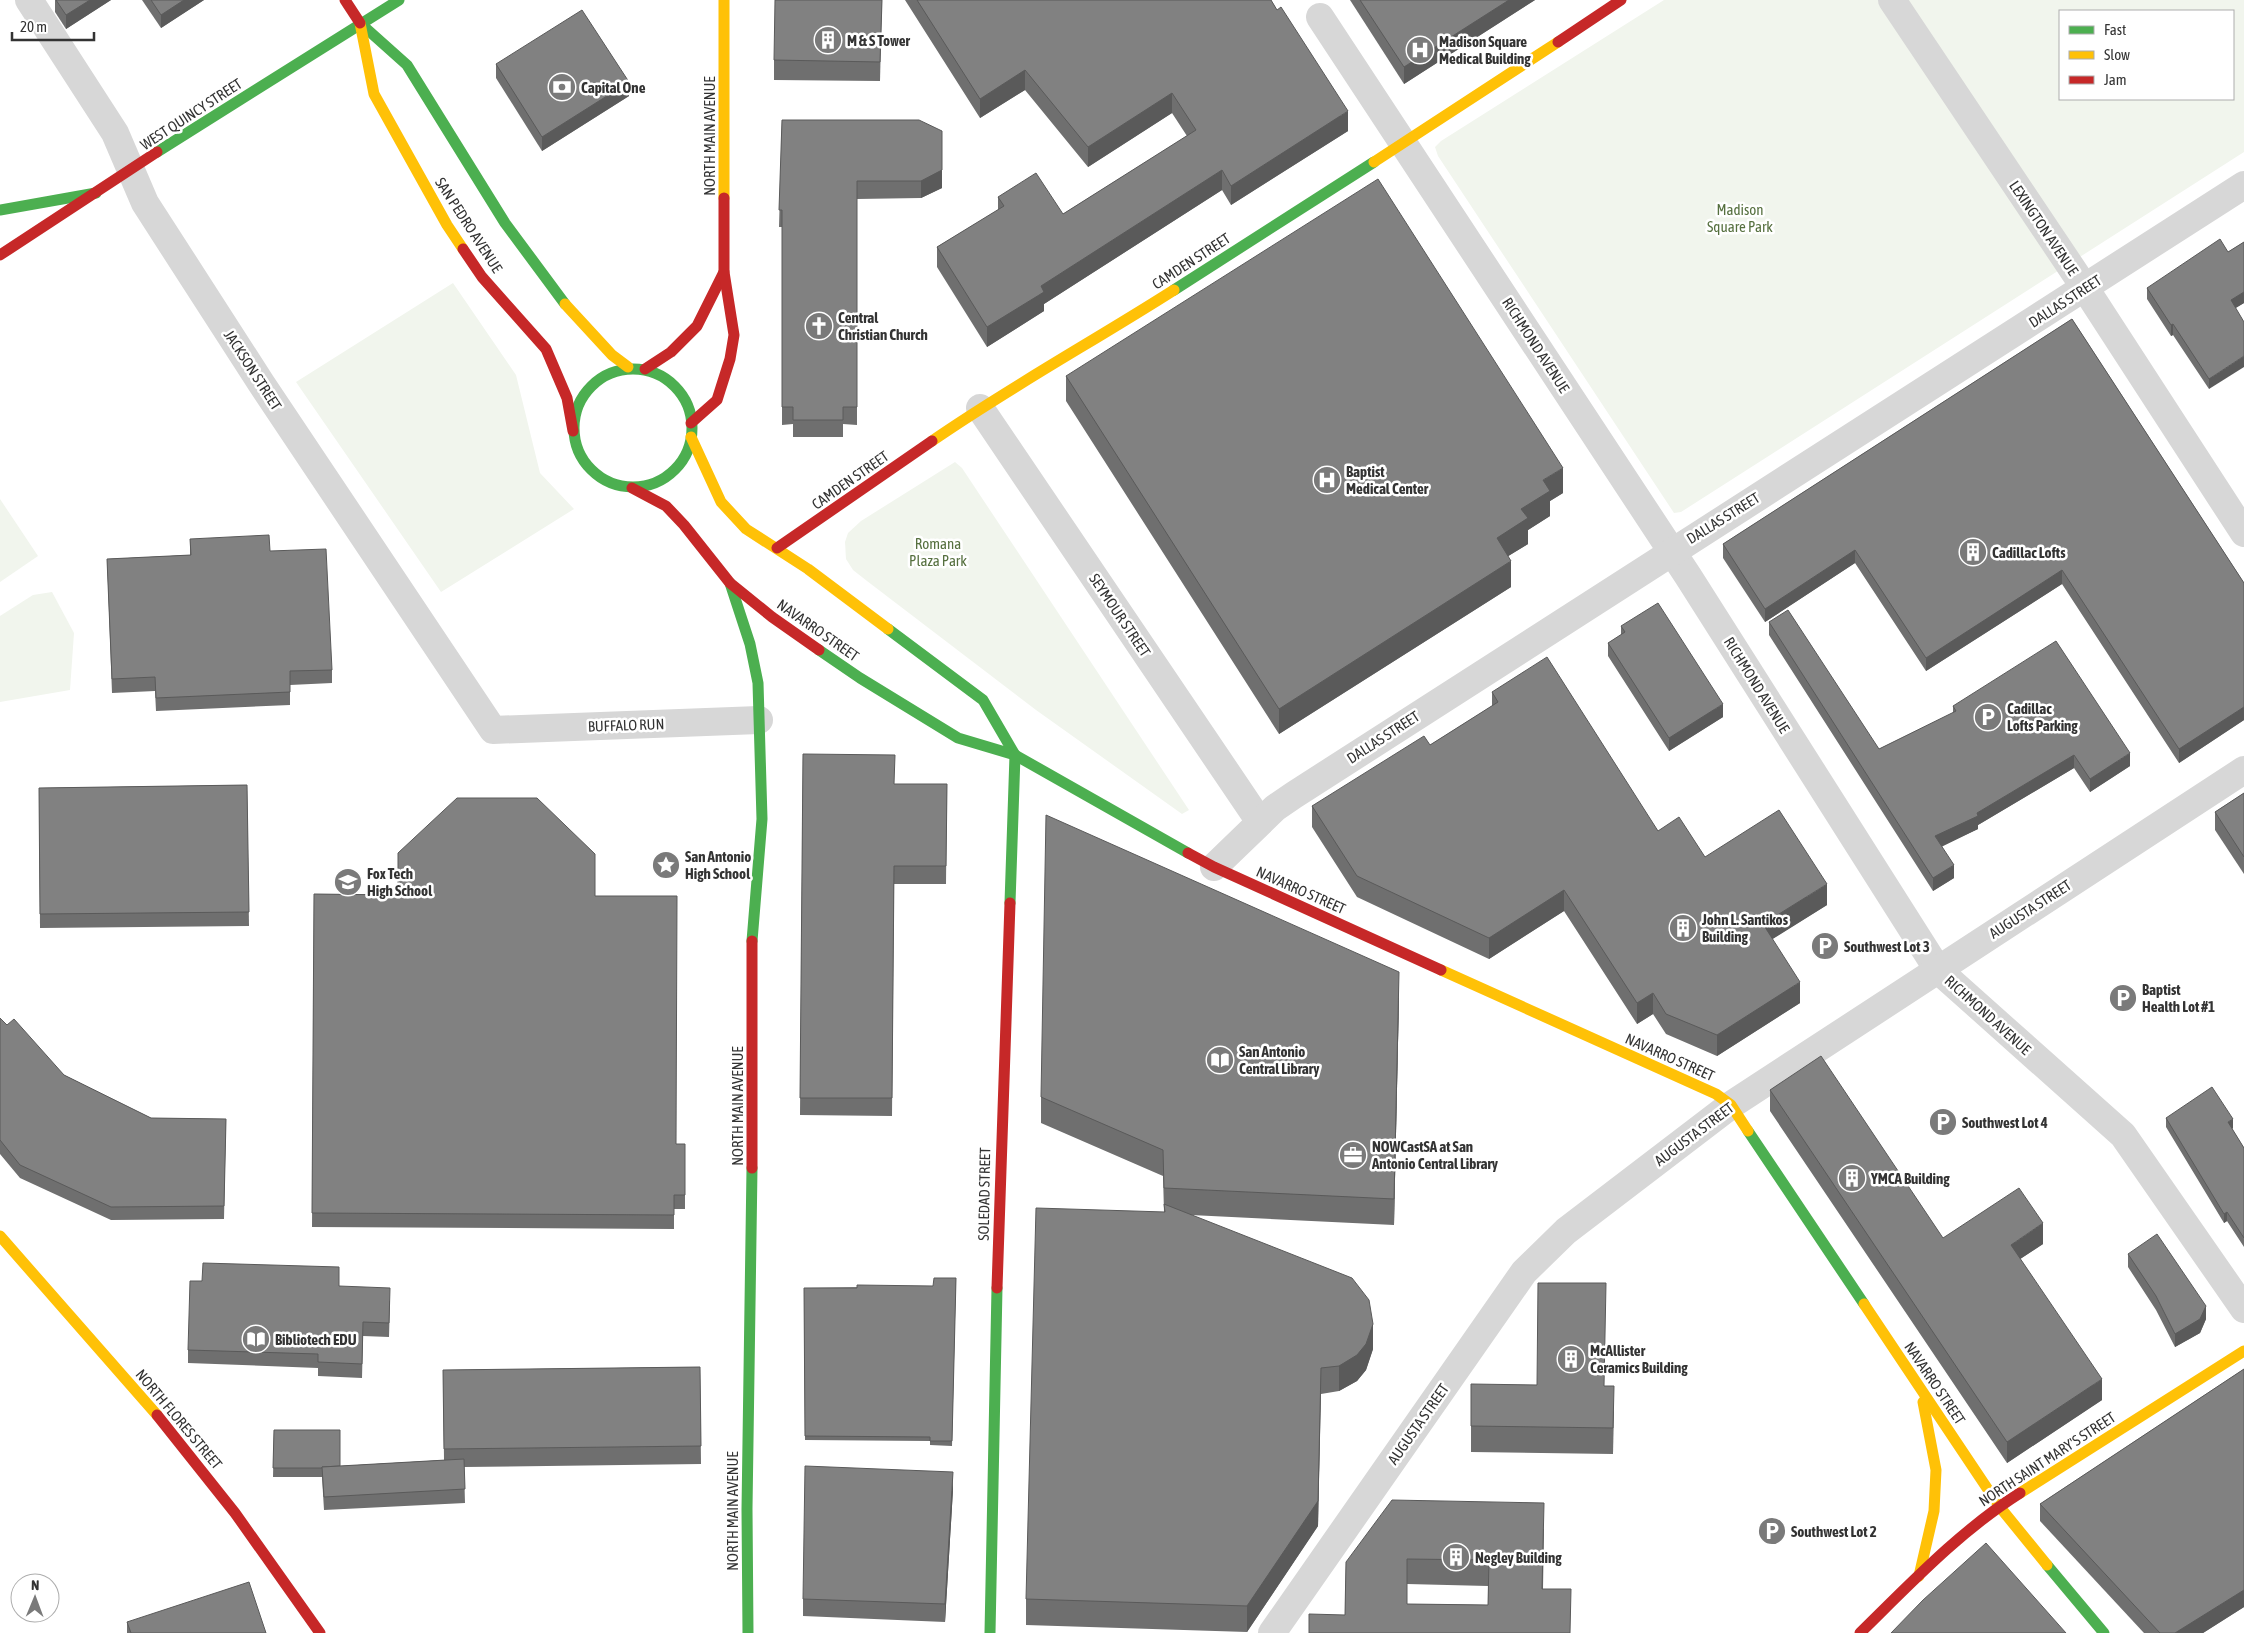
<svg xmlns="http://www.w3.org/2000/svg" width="2244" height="1633" font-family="'Asap Condensed',sans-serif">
<rect width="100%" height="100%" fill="#fff"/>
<g fill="#f1f5ed" fill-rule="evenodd">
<path d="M1664,0H2244V152L1681,512L1674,513L1438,156L1435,147L1441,141ZM2060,11H2233V99H2060Z"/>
<path d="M453,283L516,375L540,473L574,509L441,592L296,382Z"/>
<path d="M955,462L962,468L1189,810L1182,814L1036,710L867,581L853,570L846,559L845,542L848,533L861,521Z"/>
<path d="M0,499L38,556L0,582Z"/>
<path d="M52,592L74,633L70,690L0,702V616L33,595Z"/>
</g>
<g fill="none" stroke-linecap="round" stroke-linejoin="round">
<g stroke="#d7d7d7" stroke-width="28">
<path d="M29,0L115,133L145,203L261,383L493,730L759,720"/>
<path d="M1892,0L2085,288L2244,533"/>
<path d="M1320,17L1688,576L1938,970L2123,1135L2244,1309"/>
<path d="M980,408L1260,822"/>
<path d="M1214,867L1275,808L1294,795L2244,185"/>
<path d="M1272,1633L1524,1272L1566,1231L1731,1105L2244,770"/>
</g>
<g stroke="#4caf50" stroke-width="11">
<path d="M360,23L407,65L505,223L565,304"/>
<path d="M157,152L399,0"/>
<path d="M0,210L96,193"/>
<path d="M1174,290L1374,162"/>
<circle cx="633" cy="428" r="59"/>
<path d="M730,583L750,644L758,683L762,819L752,941"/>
<path d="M888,629L983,700L1015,755"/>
<path d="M819,650L860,678L958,738L1015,755L1188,853"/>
<path d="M1010,903L1015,755"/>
<path d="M1748,1131L1864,1304"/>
<path d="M2047,1565L2104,1633"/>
<path d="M748,1633L747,1509L752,1168"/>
<path d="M990,1633L997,1288"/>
</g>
<g stroke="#ffc107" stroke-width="11">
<path d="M724,0V198"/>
<path d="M360,23L374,94L447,225L463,249"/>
<path d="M1374,162L1558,42"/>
<path d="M565,304L612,355L628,367"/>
<path d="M691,437L721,502L746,529L808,569L888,629"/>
<path d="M932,441C1010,387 1094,341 1174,290"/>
<path d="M1441,970L1716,1094L1731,1105L1748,1131"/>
<path d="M0,1236L157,1415"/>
<path d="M1864,1304L1999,1506L2047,1565"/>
<path d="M2020,1493L2244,1351"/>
<path d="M1919,1576L1934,1511L1936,1470L1923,1402"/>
</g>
<g stroke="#c62828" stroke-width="11">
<path d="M345,0L360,23"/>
<path d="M1558,42L1621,0"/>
<path d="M463,249L482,277L546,349L567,398L573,431"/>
<path d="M0,255L157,152"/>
<path d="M645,369L671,352L697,326L724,272"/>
<path d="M691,423L717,400L730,359L734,335L724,272V198"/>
<path d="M632,488L666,506L684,525L730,583L772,617L819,650"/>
<path d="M777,548L932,441"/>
<path d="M1188,853L1214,867L1441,970"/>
<path d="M752,941V1168"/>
<path d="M997,1288L1010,903"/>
<path d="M157,1415L235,1513L320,1633"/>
<path d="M1860,1633C1911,1583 1960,1531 2020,1493"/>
</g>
</g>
<g fill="#6f6f6f" fill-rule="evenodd">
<path d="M55,0H111L66,29L55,12Z"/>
<path d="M142,0H204L161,28Z"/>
<path d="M882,0L880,81L774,80V60Z"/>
<path d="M905,0H1271L1348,131L1231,205L1222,190L1044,304V311L987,347L937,267V247L998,210V197L1063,214L1187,136L1172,113L1088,167L1025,90L980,118Z"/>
<path d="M1350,0H1535L1404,84Z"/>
<path d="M496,64L629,96L542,151L496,78Z"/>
<path d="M782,120L942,188L921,198L857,199V425L843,424V437H793V424L782,425V227H779Z"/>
<path d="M2244,242V303L2235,308L2209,389L2173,335L2171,336L2147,299V288L2228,252Z"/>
<path d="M2072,319L2244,583V720L2179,763L2062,584L1926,671L1855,563L1765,622L1723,558V544Z"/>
<path d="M1066,376L1563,493L1550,501V516L1528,530V544L1508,556L1511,587L1279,734L1066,401Z"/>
<path d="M190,539L270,551L332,670V683L290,685V705L156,711L155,691L112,693L107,559L190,555Z"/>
<path d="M1769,622L1879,749L1953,713V706L2130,766L2090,792L2074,768L1978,825V829L1941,846L1954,878L1933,891L1769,635Z"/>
<path d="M1621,626L1723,717L1669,751L1608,656V643L1621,635Z"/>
<path d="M1492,692L1658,831L1705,857L1827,905L1772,939L1800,1003L1717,1056L1666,1034L1653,1014L1637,1024L1564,911L1489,959L1357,897L1312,827V806L1430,745L1492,706Z"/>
<path d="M803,754L894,784H947L946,884H894L892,1116L800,1115Z"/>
<path d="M247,785L249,926L40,928L39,788Z"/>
<path d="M2244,793V874L2215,830V812Z"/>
<path d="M314,894L595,896L676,1144H685V1209H674V1229L312,1227Z"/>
<path d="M1399,998L1394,1225L1191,1215L1373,1349L1366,1370L1357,1381L1339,1391L1321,1394L1318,1526L1247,1632L1026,1625V1599L1164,1212L1163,1176L1041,1123V1097Z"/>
<path d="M0,1018L7,1025L64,1075L151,1118L226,1119L224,1219L111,1220L20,1178L0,1154Z"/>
<path d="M1770,1090L1943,1238L2043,1244L2020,1259L2102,1400L2007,1463L1770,1111Z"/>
<path d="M2166,1118L2233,1128L2232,1129L2244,1148V1247L2227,1221L2224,1223L2166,1127Z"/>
<path d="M2128,1254L2206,1319L2200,1333L2175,1347L2156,1310L2128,1267Z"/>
<path d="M956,1278L952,1446L930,1445V1441L805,1440L804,1288L933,1286Z"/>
<path d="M202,1281L339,1286L390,1301L389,1337L363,1336L362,1378L318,1376V1368L188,1363V1350Z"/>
<path d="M700,1367L701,1464L464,1467L465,1503L324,1510L322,1477H273L274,1430L340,1466L444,1460L443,1370Z"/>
<path d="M2244,1369V1607L2203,1633H2144L2040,1521V1504Z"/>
<path d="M1605,1386L1614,1412L1613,1454L1471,1452V1426Z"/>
<path d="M953,1490L945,1622L803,1616V1599Z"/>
<path d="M1544,1529L1543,1589L1570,1633L1345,1615L1346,1562ZM1407,1584L1488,1586V1605L1407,1604Z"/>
<path d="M127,1622L266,1633H127Z"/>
</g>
<g fill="#5a5a5a">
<path d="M90,0H111L66,29V15Z"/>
<path d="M184,0H204L161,28V15Z"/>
<path d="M1509,0H1535L1404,84V67Z"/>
<path d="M1025,70V90L980,118V99Z"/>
<path d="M629,82V96L542,151V137Z"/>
<path d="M1172,93V113L1088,167V147Z"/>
<path d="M1348,111V131L1231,205V186Z"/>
<path d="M942,149V188L921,198V181Z"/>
<path d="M1222,170V190L1044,304V311L987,347V327L1041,286Z"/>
<path d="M2244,292V303L2231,311V300Z"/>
<path d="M2173,324V335L2171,336V325Z"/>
<path d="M2244,356V367L2209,389V379Z"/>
<path d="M1563,468V493L1550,501V516L1528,530V544L1497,563V538L1521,509L1543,480Z"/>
<path d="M1855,550V563L1765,622V609Z"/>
<path d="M1511,561V587L1279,734V709Z"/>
<path d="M2062,570V584L1926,671V658Z"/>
<path d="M1723,704V717L1669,751V738Z"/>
<path d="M2244,707V720L2179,763V749Z"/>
<path d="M2130,753V766L2090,792V779Z"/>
<path d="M2074,755V768L1978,825V829L1935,850V836L1977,813Z"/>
<path d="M1954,865V878L1933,891V878Z"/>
<path d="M1827,884V905L1763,945V924Z"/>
<path d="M1564,890V911L1489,959V938Z"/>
<path d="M1399,972V998L1394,1225V1199Z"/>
<path d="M1800,982V1003L1717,1056V1035Z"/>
<path d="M1653,993V1014L1637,1024V1003Z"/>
<path d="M2233,1119V1128L2228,1131V1122Z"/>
<path d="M2227,1212V1221L2224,1223V1214Z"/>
<path d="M2043,1223V1244L2011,1265V1245Z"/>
<path d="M2206,1306V1319L2200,1333L2175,1347V1334Z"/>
<path d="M1373,1324V1349L1366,1370L1357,1381L1339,1391V1366Z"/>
<path d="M1321,1368L1318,1526L1247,1632V1606Z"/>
<path d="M2102,1379V1400L2007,1463V1442Z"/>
<path d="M953,1472V1490L945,1622V1604Z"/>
<path d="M2244,1590V1607L2203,1633H2175Z"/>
</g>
<g fill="#818181" stroke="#5a5a5a" fill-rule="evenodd">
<path d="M56,0H90L66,15Z"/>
<path d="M151,0H184L161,15Z"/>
<path d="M775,0H882L880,62L774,60Z"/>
<path d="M917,0H1271L1277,10L1281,7L1348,111L1231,186L1222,170L1041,286L1044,292L987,327L937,247L1004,206L998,197L1036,173L1063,214L1196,130L1172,93L1088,147L1025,70L980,99Z"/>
<path d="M1360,0H1509L1404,67Z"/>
<path d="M582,10L629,82L542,137L496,64Z"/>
<path d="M782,120H919L942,131V170L921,181H857V407H843V420H793V407H782V210H779Z"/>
<path d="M1378,179L1563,468L1543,480L1550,491L1521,509L1528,518L1497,538L1511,561L1279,709L1066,376Z"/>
<path d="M2220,239L2228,252L2244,242V292L2231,300L2244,322V356L2209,379L2173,324L2171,325L2147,288Z"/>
<path d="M2072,319L2244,583V707L2179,749L2062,570L1926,658L1855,550L1765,609L1723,544Z"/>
<path d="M269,535L270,551L326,549L332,670L290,671V692L156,698L155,677L112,679L107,559L191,555L190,539Z"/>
<path d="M1658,603L1723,704L1669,738L1608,643L1625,632L1621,626Z"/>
<path d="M1788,610L1879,749L1956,711L1953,706L2056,641L2130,753L2090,779L2074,755L1977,813L1978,816L1935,836L1954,865L1933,878L1769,622Z"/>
<path d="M1547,657L1658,831L1679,817L1705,857L1779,810L1827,884L1763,924L1800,982L1717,1035L1666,1014L1653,993L1637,1003L1564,890L1489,938L1357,876L1312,806L1424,736L1430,745L1498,702L1492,692Z"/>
<path d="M803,754L895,755L894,784H947L946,866H894L892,1098H800Z"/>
<path d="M247,785L249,912L40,914L39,788Z"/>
<path d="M2244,793V857L2215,812Z"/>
<path d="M457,798H537L595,854V896H677L676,1144H685V1195H674V1215L312,1213L314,894L398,895V853Z"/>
<path d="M1046,815L1399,972L1394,1199L1164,1188L1163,1150L1041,1097Z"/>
<path d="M0,1018L7,1025L14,1019L64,1075L151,1118L226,1119L224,1206L111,1207L20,1165L0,1140Z"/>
<path d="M1821,1056L1943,1238L2019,1188L2043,1223L2011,1245L2102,1379L2007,1442L1770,1090Z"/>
<path d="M2212,1087L2233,1119L2228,1122L2244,1148V1238L2227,1212L2224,1214L2166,1118Z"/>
<path d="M1164,1204L1352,1278L1369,1300L1373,1324L1366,1344L1357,1355L1339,1366L1321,1368L1318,1501L1247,1606L1026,1599L1036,1208L1165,1212Z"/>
<path d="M2157,1234L2206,1306L2200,1319L2175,1334L2156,1296L2128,1254Z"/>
<path d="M203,1263L339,1267V1286L390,1288L389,1323L363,1322L362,1364L318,1362V1354L188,1350L190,1281H202Z"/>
<path d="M934,1278H956L952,1441H930V1437L805,1436L804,1288H857V1285L933,1286Z"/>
<path d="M1538,1283H1606L1604,1386H1614L1613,1428L1471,1426V1384L1537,1385Z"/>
<path d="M700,1367L701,1446L444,1449L443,1370Z"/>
<path d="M2244,1369V1590L2175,1633H2160L2040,1504Z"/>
<path d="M274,1430H340V1466L322,1467V1468H273Z"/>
<path d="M464,1459L465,1489L324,1497L322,1467Z"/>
<path d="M805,1466L953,1472L945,1604L803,1599Z"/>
<path d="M1392,1500L1544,1503L1542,1589H1571L1570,1633H1309V1614L1345,1615L1346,1562ZM1407,1559L1489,1560L1488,1605L1407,1604Z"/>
<path d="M1986,1543L2066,1633H1891L1923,1600Z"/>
<path d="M249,1582L266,1633H131L127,1622Z"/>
</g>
<defs>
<symbol id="building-disc" viewBox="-11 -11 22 22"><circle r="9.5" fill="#7a7a7a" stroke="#fff"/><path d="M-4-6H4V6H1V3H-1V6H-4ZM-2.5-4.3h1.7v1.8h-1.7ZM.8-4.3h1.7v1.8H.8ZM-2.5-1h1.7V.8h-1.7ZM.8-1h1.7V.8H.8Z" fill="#fff"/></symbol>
<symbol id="hospital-disc" viewBox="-11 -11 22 22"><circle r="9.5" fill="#7a7a7a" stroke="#fff"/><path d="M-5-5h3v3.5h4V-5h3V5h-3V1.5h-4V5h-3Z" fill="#fff"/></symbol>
<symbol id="bank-disc" viewBox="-11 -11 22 22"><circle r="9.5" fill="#7a7a7a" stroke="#fff"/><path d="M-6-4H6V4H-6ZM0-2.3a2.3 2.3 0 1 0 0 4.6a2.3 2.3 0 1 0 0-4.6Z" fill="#fff"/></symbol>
<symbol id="church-disc" viewBox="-11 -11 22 22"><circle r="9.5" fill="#7a7a7a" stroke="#fff"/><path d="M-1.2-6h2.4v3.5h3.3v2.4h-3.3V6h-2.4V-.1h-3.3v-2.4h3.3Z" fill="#fff"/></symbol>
<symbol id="parking-disc" viewBox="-11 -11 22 22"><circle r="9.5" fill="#7a7a7a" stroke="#fff"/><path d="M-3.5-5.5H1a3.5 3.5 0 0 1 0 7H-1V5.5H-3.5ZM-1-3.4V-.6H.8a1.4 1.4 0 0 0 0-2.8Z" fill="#fff"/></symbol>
<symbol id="sight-disc" viewBox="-11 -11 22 22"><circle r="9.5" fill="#7a7a7a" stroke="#fff"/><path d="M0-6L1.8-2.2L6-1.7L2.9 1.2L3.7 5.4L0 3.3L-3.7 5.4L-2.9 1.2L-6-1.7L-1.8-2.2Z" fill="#fff"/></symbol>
<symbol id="school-disc" viewBox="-11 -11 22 22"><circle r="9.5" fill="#7a7a7a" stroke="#fff"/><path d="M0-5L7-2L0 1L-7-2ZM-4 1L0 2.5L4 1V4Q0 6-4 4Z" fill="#fff"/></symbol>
<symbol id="library-disc" viewBox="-11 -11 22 22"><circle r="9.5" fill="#7a7a7a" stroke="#fff"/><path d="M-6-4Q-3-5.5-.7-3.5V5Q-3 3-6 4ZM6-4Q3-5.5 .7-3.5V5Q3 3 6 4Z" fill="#fff"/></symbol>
<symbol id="office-disc" viewBox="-11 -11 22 22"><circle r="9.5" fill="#7a7a7a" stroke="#fff"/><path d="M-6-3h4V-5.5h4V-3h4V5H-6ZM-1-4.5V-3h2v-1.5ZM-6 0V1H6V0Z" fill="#fff"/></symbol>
</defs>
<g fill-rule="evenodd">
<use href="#building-disc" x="812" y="24" width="32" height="32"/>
<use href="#hospital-disc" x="1404" y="34" width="32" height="32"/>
<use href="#bank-disc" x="546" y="71" width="32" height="32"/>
<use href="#church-disc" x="803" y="310" width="32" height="32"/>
<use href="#hospital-disc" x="1311" y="464" width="32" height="32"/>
<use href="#building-disc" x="1957" y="536" width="32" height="32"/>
<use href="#parking-disc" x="1972" y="701" width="32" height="32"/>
<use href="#sight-disc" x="650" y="849" width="32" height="32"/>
<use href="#school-disc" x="332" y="866" width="32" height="32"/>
<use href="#building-disc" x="1667" y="912" width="32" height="32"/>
<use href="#parking-disc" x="1809" y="930" width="32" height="32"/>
<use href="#parking-disc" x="2107" y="982" width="32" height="32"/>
<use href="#library-disc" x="1204" y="1044" width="32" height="32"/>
<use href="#parking-disc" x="1927" y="1106" width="32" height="32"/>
<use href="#office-disc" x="1337" y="1139" width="32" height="32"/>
<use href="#building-disc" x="1836" y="1162" width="32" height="32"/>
<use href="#library-disc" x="240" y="1323" width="32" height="32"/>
<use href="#building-disc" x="1555" y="1343" width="32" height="32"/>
<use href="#parking-disc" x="1756" y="1515" width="32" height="32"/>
<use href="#building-disc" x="1440" y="1541" width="32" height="32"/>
</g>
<g text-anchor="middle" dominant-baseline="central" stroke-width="5" stroke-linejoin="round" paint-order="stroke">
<g font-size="15" font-weight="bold" fill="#333" stroke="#fff" text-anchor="start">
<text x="847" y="40">M &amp; S Tower</text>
<text x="1439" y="41">Madison Square<tspan x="1439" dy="17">Medical Building</tspan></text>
<text x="581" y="87">Capital One</text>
<text x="838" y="317">Central<tspan x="838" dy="17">Christian Church</tspan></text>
<text x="1346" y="471">Baptist<tspan x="1346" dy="17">Medical Center</tspan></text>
<text x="1992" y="552">Cadillac Lofts</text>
<text x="2007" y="708">Cadillac<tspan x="2007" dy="17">Lofts Parking</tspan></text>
<text x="685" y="856">San Antonio<tspan x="685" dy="17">High School</tspan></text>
<text x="367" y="873">Fox Tech<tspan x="367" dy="17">High School</tspan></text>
<text x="1702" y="919">John L. Santikos<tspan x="1702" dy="17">Building</tspan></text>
<text x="1844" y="946">Southwest Lot 3</text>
<text x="2142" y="989">Baptist<tspan x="2142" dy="17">Health Lot #1</tspan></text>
<text x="1239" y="1051">San Antonio<tspan x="1239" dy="17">Central Library</tspan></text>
<text x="1962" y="1122">Southwest Lot 4</text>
<text x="1372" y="1146">NOWCastSA at San<tspan x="1372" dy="17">Antonio Central Library</tspan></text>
<text x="1871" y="1178">YMCA Building</text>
<text x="275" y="1339">Bibliotech EDU</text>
<text x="1590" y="1350">McAllister<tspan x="1590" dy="17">Ceramics Building</tspan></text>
<text x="1791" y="1531">Southwest Lot 2</text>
<text x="1475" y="1557">Negley Building</text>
</g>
<g font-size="15" fill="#333" stroke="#fff">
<text transform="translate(191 114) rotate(-33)">WEST QUINCY STREET</text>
<text transform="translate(709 136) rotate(-90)">NORTH MAIN AVENUE</text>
<text transform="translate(469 225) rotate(57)">SAN PEDRO AVENUE</text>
<text transform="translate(2044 228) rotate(56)">LEXINGTON AVENUE</text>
<text transform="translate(1191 261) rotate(-33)">CAMDEN STREET</text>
<text transform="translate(2065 301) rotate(-33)">DALLAS STREET</text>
<text transform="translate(1536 345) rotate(57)">RICHMOND AVENUE</text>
<text transform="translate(253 370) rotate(57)">JACKSON STREET</text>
<text transform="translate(850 480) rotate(-35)">CAMDEN STREET</text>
<text transform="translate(1723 518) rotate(-32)">DALLAS STREET</text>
<text transform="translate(1120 615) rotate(56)">SEYMOUR STREET</text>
<text transform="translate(818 630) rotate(35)">NAVARRO STREET</text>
<text transform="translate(1757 685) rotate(58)">RICHMOND AVENUE</text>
<text transform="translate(626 725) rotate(-2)">BUFFALO RUN</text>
<text transform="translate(1383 737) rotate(-33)">DALLAS STREET</text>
<text transform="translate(1301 890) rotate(24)">NAVARRO STREET</text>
<text transform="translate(2030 909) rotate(-33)">AUGUSTA STREET</text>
<text transform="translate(1988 1015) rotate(42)">RICHMOND AVENUE</text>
<text transform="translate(1670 1057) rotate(24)">NAVARRO STREET</text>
<text transform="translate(737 1106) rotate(-90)">NORTH MAIN AVENUE</text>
<text transform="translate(1694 1134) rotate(-37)">AUGUSTA STREET</text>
<text transform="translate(984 1194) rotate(-89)">SOLEDAD STREET</text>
<text transform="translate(1935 1383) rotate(56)">NAVARRO STREET</text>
<text transform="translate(179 1419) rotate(50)">NORTH FLORES STREET</text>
<text transform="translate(1418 1424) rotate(-55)">AUGUSTA STREET</text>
<text transform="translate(2047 1459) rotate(-33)">NORTH SAINT MARY'S STREET</text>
<text transform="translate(732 1511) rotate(-90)">NORTH MAIN AVENUE</text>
</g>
<g font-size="15" fill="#56703f" stroke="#fff">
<text x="1740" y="209">Madison<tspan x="1740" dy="17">Square Park</tspan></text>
<text x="938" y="543">Romana<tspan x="938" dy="17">Plaza Park</tspan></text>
</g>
</g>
<rect x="2059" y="10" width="175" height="90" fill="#ffffff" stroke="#adadad"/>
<rect x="2069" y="26" width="25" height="8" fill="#4caf50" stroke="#adadad"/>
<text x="2104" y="35" font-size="15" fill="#333333">Fast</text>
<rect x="2069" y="51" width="25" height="8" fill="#ffc107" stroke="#adadad"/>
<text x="2104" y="60" font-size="15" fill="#333333">Slow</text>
<rect x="2069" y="76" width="25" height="8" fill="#c62828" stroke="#adadad"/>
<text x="2104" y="85" font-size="15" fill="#333333">Jam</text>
<g transform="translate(35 1598) rotate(1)"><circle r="24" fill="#ffffff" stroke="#adadad"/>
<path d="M0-4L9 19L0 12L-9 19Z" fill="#7a7a7a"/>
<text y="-8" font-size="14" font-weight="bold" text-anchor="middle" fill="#333333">N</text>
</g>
<path d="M12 32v8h82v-8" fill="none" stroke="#333333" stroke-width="2.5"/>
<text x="20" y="32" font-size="15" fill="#333333" stroke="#ffffff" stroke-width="4" paint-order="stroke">20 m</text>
</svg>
